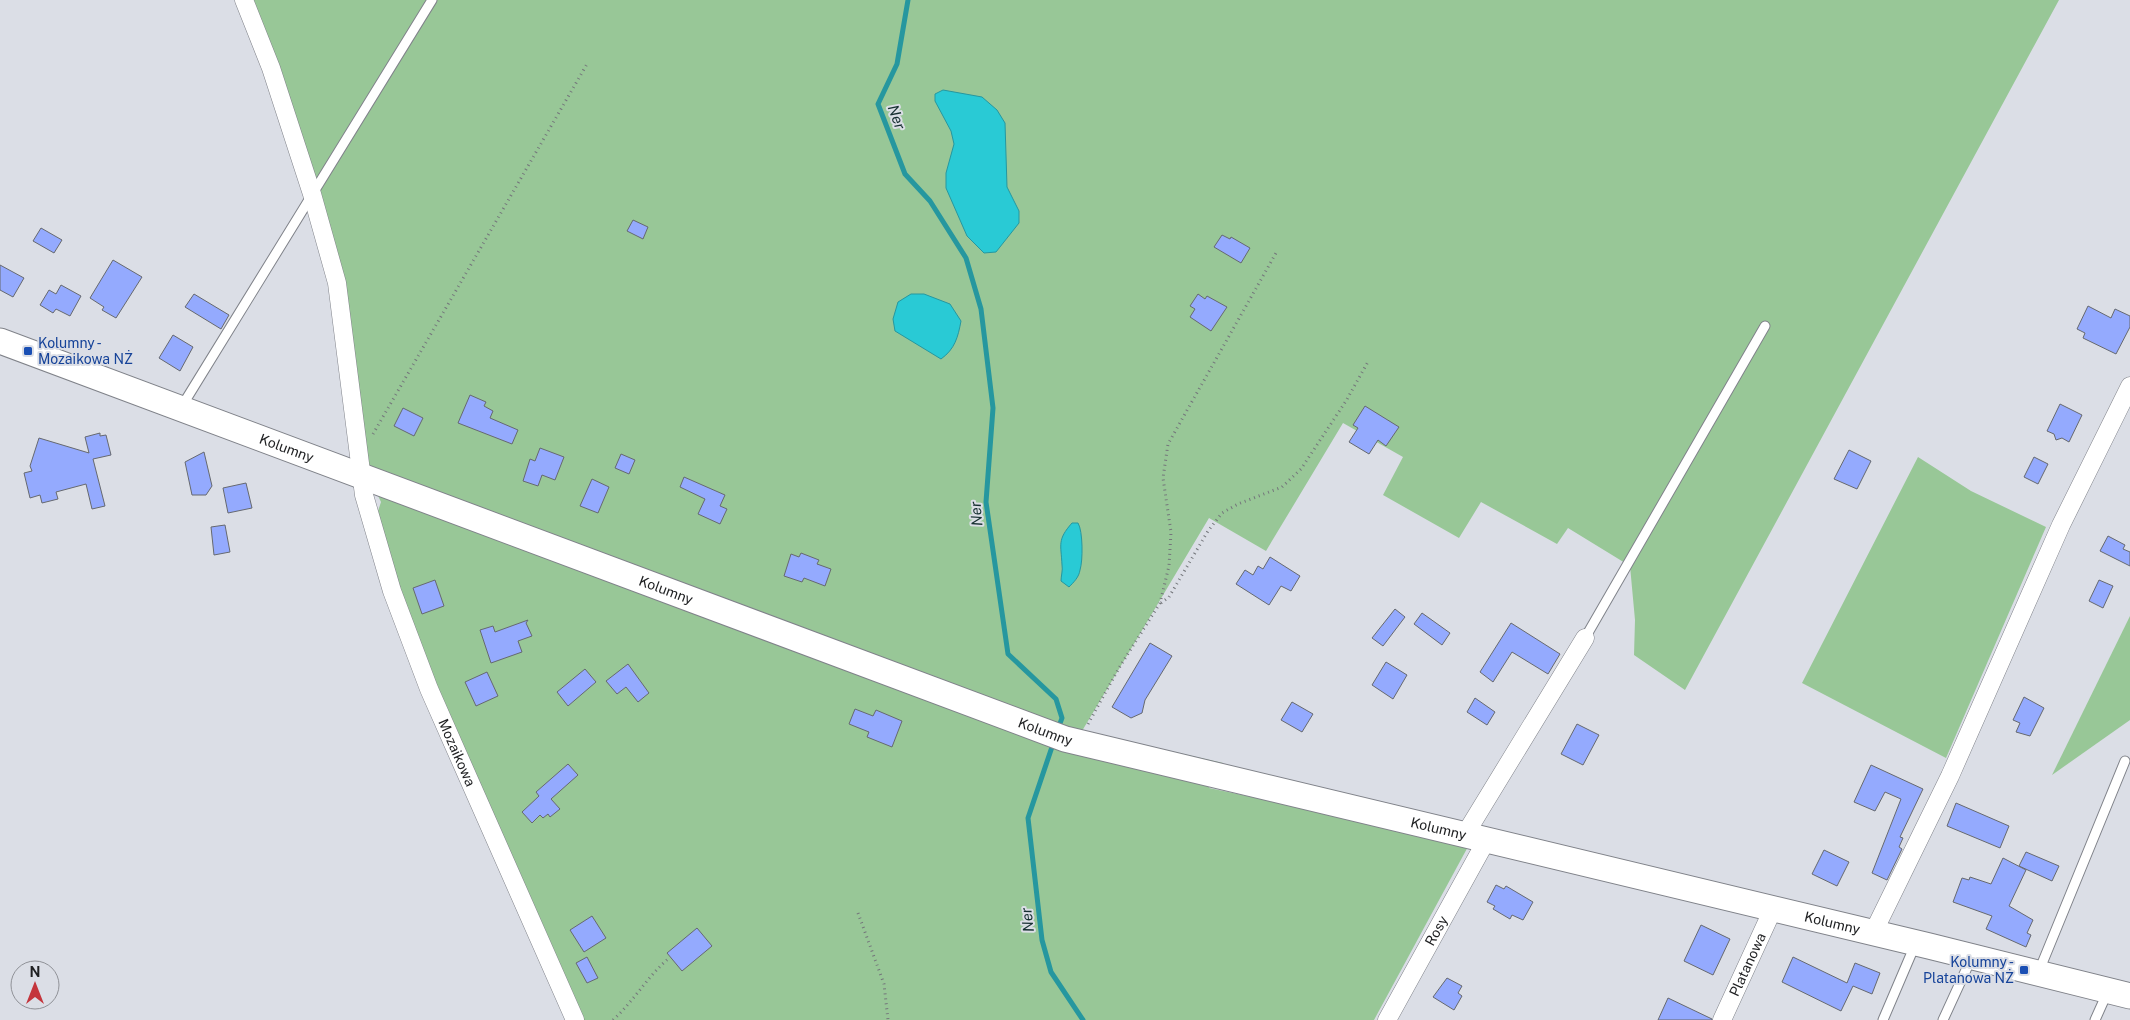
<svg xmlns="http://www.w3.org/2000/svg" width="2130" height="1020" font-family="'Public Sans',sans-serif">
<rect width="100%" height="100%" fill="#dbdee6"/>
<g fill="#98c797">
<path d="M245,0H2059L1685,690L1634,655L1635,620L1630,566L1568,528L1557,544L1481,502L1459,538L1383,495L1403,457L1343,423L1266,551L1209,518L1082,731L1223,763L1209,788L1470,843L1374,1020H583L447,713L388,561L377,514L381,502L360,458L344,310Z"/>
<path d="M1918,457L1971,491L2046,527L1946,758L1802,683Z"/>
<path d="M2130,616V720L2052,775Z"/>
</g>
<g fill="#29cad5" stroke="#26979f">
<path d="M943,90L982,97L997,110L1005,123L1007,187L1019,211V223L996,252L984,253L967,236L946,188V173L954,144L951,131L935,101V94Z"/>
<path d="M911,294H924L950,304L961,321C958,337 955,349 941,359L895,331L893,319L898,302Z"/>
<path d="M1072,523H1078C1083,531 1083,561 1080,570C1079,577 1074,582 1069,587L1061,581C1061,576 1063,570 1062,565C1061,544 1057,540 1072,523Z"/>
</g>
<g fill="none" stroke-linecap="round" stroke-linejoin="round">
<g stroke="#26979f" stroke-width="5">
<path d="M908,0L897,64L878,104L905,174L930,201L966,258L981,309L993,408L986,502L1008,654L1056,699L1062,718L1058,729"/>
<path d="M1054,741L1028,818L1042,940L1051,972L1083,1020"/>
</g>
</g>
<g fill="#94aafe" stroke="#66696f">
<path d="M633,220L648,227L643,239L627,231Z"/>
<path d="M41,228L62,240L54,253L33,241Z"/>
<path d="M1222,235L1230,239L1231,237L1250,248L1241,263L1214,247Z"/>
<path d="M113,260L142,277L116,318L102,310L104,307L90,298Z"/>
<path d="M0,265L24,278L13,297L0,290Z"/>
<path d="M61,285L81,296L70,316L56,309L53,313L40,305L49,290L56,294Z"/>
<path d="M194,294L229,315L221,329L185,307Z"/>
<path d="M1198,294L1205,299L1207,296L1227,307L1211,331L1190,317L1195,309L1190,306Z"/>
<path d="M2088,306L2111,318L2115,309L2130,316V327L2116,354L2083,338L2085,333L2077,329Z"/>
<path d="M173,335L193,347L180,371L159,358Z"/>
<path d="M470,395L486,402L484,406L493,411L490,418L518,430L512,444L458,423Z"/>
<path d="M2060,404L2082,415L2069,442L2062,438L2056,440L2054,434L2047,431Z"/>
<path d="M1365,406L1399,427L1386,446L1378,440L1369,454L1349,442L1358,428L1353,425Z"/>
<path d="M403,408L423,418L414,436L394,426Z"/>
<path d="M100,433V436L106,435L111,455L93,459L105,506L92,509L86,484L56,492L58,499L42,503L40,495L30,498L24,473L32,471L30,466L39,438L89,453L85,437Z"/>
<path d="M540,448L564,457L555,480L542,475L538,486L523,481L530,459L535,461Z"/>
<path d="M1849,450L1871,461L1857,489L1834,479Z"/>
<path d="M204,452L212,486L206,495H192L185,462Z"/>
<path d="M621,454L635,460L629,474L615,468Z"/>
<path d="M2034,457L2048,464L2038,484L2024,477Z"/>
<path d="M684,477L725,495L720,506L727,509L720,524L698,514L705,499L680,487Z"/>
<path d="M592,479L609,487L598,513L580,506Z"/>
<path d="M246,483L252,508L228,513L223,488Z"/>
<path d="M225,525L230,552L214,555L211,527Z"/>
<path d="M2108,536L2125,545L2123,549L2130,552V566L2100,551Z"/>
<path d="M801,553L819,560L817,564L831,569L825,586L804,578L802,582L784,576L791,554L799,557Z"/>
<path d="M1270,557L1300,576L1291,591L1281,586L1269,605L1236,584L1245,570L1253,575L1258,566L1263,569Z"/>
<path d="M435,580L444,606L422,614L413,588Z"/>
<path d="M2099,580L2113,586L2103,608L2089,601Z"/>
<path d="M1395,609L1405,617L1383,646L1372,638Z"/>
<path d="M1422,613L1450,633L1442,645L1414,624Z"/>
<path d="M528,620L526,623L532,636L518,641L522,652L491,663L480,630L493,626L495,632Z"/>
<path d="M1511,623L1560,654L1548,674L1512,652L1493,682L1480,672Z"/>
<path d="M1150,643L1172,656L1145,700L1142,713L1131,718L1112,707Z"/>
<path d="M1386,662L1407,675L1393,699L1372,685Z"/>
<path d="M628,664L649,693L638,702L626,687L617,694L606,681Z"/>
<path d="M585,669L596,682L568,706L557,692Z"/>
<path d="M487,672L498,696L476,706L465,682Z"/>
<path d="M2024,697L2044,708L2030,736L2016,732L2020,723L2013,720Z"/>
<path d="M1475,698L1495,712L1487,725L1467,712Z"/>
<path d="M1292,702L1313,714L1302,732L1281,720Z"/>
<path d="M855,709L873,716L876,710L902,721L892,747L867,737L869,732L849,724Z"/>
<path d="M1577,724L1599,735L1583,765L1561,754Z"/>
<path d="M568,764L578,775L551,799L560,809L550,817L548,814L543,818L540,815L532,823L522,812L539,796L536,792Z"/>
<path d="M1871,765L1923,789L1900,837L1903,838L1899,847L1902,849L1887,880L1872,873L1901,799L1885,792L1875,811L1854,802Z"/>
<path d="M1956,803L2009,826L2000,848L1947,826Z"/>
<path d="M1824,850L1849,862L1837,886L1812,874Z"/>
<path d="M2026,852L2059,866L2052,881L2019,866Z"/>
<path d="M2003,858L2026,870L2009,906L2033,920L2027,933L2031,935L2026,947L1986,929L1992,916L1953,902L1962,878L1969,880L1970,877L1991,884Z"/>
<path d="M1496,885L1504,889L1506,886L1533,902L1523,920L1512,915L1510,919L1493,909L1495,906L1487,902Z"/>
<path d="M592,916L606,938L584,952L570,930Z"/>
<path d="M1701,925L1730,939L1713,975L1684,961Z"/>
<path d="M697,928L712,946L682,971L667,953Z"/>
<path d="M587,957L598,978L587,983L576,963Z"/>
<path d="M1793,957L1847,983L1855,963L1880,973L1872,994L1853,986L1841,1011L1782,982Z"/>
<path d="M1447,978L1462,986L1458,993L1462,996L1454,1010L1433,997Z"/>
<path d="M1668,998L1712,1019V1020H1658Z"/>
</g>
<g fill="none" stroke-linecap="round" stroke-linejoin="round">
<defs>
<g id="lane">
<path d="M182,406L432,0"/>
<path d="M1585,638L1765,326"/>
<path d="M2039,971L2125,761"/>
<path d="M1883,1020L1915,945"/>
<path d="M1943,1020L1971,959"/>
<path d="M2095,1020L2108,991"/>
</g>
<g id="street">
<path id="s1" d="M244,0L271,68L312,194L337,283L364,495L392,591L429,689L575,1020"/>
<path d="M1467,836L1469,828L1585,638"/>
<path d="M1873,933L1950,776L2061,525L2130,386"/>
<path id="s2" d="M1387,1020L1486,841"/>
<path id="s3" d="M1722,1020L1773,909"/>
</g>
<g id="secondary">
<path id="s4" d="M0,341L1065,739L1929,946L2130,996"/>
</g>
</defs>
<use href="#lane" stroke="#80838a" stroke-width="11"/>
<use href="#street" stroke="#80838a" stroke-width="19"/>
<use href="#secondary" stroke="#80838a" stroke-width="27"/>
<g stroke="#74767b" stroke-width="3" stroke-dasharray="1 4" stroke-linecap="butt">
<path d="M373,434L587,64"/>
<path d="M1161,603L1169,597L1208,531L1222,513L1238,504L1282,487L1301,469L1346,401L1369,360"/>
<path d="M1088,724L1119,668L1160,603L1169,566L1171,532L1163,478L1168,444L1276,253"/>
<path d="M858,913L884,984L888,1020"/>
<path d="M613,1020C634,1001 647,977 668,959"/>
</g>
<use href="#lane" stroke="#fff" stroke-width="9"/>
<use href="#street" stroke="#fff" stroke-width="18"/>
<use href="#secondary" stroke="#fff" stroke-width="25"/>
</g>
<g fill="#1a4fb4" stroke="#dbdee6" stroke-width="2">
<rect x="23" y="346" width="10" height="10" rx="2.5"/>
<rect x="2019" y="965" width="10" height="10" rx="2.5"/>
</g>
<g text-anchor="middle" dominant-baseline="central" stroke-width="4" stroke-linejoin="round" paint-order="stroke">
<g font-size="14" fill="#164399" stroke="#dbdee6" text-anchor="start">
<text x="38" y="343">Kolumny -<tspan x="38" dy="16">Mozaikowa NŻ</tspan></text>
<text x="2014" y="962" text-anchor="end">Kolumny -<tspan x="2014" dy="16">Platanowa NŻ</tspan></text>
</g>
<g font-size="14" fill="#1f2022" stroke="#dbdee6">
<text stroke="none"><textPath href="#s4" startOffset="306">Kolumny</textPath></text>
<text stroke="none"><textPath href="#s4" startOffset="711">Kolumny</textPath></text>
<text stroke="none"><textPath href="#s4" startOffset="1116">Kolumny</textPath></text>
<text stroke="none"><textPath href="#s1" startOffset="786">Mozaikowa</textPath></text>
<text stroke="none"><textPath href="#s4" startOffset="1521">Kolumny</textPath></text>
<text stroke="none"><textPath href="#s4" startOffset="1926">Kolumny</textPath></text>
<text stroke="none"><textPath href="#s2" startOffset="102">Rosy</textPath></text>
<text stroke="none"><textPath href="#s3" startOffset="61">Platanowa</textPath></text>
</g>
<g font-size="15" font-style="italic" fill="#162f31" stroke="#dbdee6">
<text transform="translate(897 117) rotate(70)">Ner</text>
<text transform="translate(976 514) rotate(-95)">Ner</text>
<text transform="translate(1027 920) rotate(-97)">Ner</text>
</g>
</g>
<g transform="translate(35 985)"><circle r="24" fill="#dbdee6" stroke="#909298"/>
<path d="M0-4L9 19L0 12L-9 19Z" fill="#c4353c"/>
<text y="-8" font-size="14" font-weight="bold" text-anchor="middle" fill="#1f2022">N</text>
</g>
</svg>
